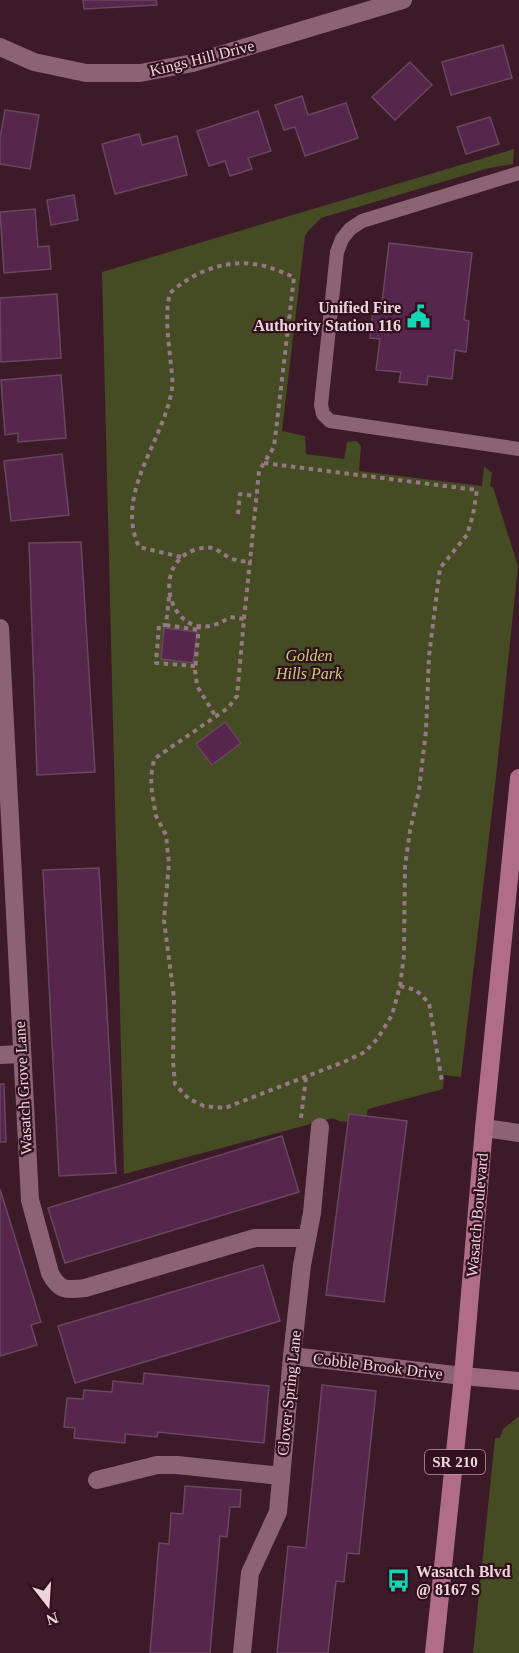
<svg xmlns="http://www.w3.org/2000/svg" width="519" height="1653" font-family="Georgia,serif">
<rect width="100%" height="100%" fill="#3c1a28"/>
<g fill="#454b22">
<path d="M514,149L513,164L489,168L321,218L308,231L305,236L282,431L305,436L306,454L344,459L347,442L357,441L361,446L359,471L482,486L484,466L492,473L490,486L493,487L518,566L496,777L461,1077L444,1075L443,1089L368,1109L366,1117C354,1121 344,1125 333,1118L124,1174L102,272Z"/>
<path d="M519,1416V1653H473L495,1438H500L503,1429Z"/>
</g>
<g fill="#57264c" stroke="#68475f" stroke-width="1.5">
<path d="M83,0H156L157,5L84,9Z"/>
<path d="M503,45L512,78L451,95L442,62Z"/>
<path d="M410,62L432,85L395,120L372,97Z"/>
<path d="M302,96L308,115L346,103L358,138L305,156L295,127L284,130L275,105Z"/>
<path d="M5,110L39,115L30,169L0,164V138Z"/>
<path d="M258,111L271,151L248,158L252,169L230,176L225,161L209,166L197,131Z"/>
<path d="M490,117L499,144L466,154L457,127Z"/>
<path d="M139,134L142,145L177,136L187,175L115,194L102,144Z"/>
<path d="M74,195L78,220L51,225L47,200Z"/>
<path d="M35,209L38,247L49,246L51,269L4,273L0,212Z"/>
<path d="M389,243L472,253L464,320L469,321L466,352L455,350L452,379L428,376L427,385L399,382L401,372L376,370L380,339L370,338L373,310L381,311Z"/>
<path d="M57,294L61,358L1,362L0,298Z"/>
<path d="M61,375L66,438L18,442V433L5,435L1,380Z"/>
<path d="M62,454L69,515L11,521L4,461Z"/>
<path d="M81,542L95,772L37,775L29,543Z"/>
<path d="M164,628L197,632L193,663L161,659Z"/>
<path d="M225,722L241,743L212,765L196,744Z"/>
<path d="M99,868L116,1173L59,1176L43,870Z"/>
<path d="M0,1084H4L6,1142H0Z"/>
<path d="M349,1114L407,1121L384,1302L326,1295Z"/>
<path d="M282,1136L299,1192L65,1263L48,1208Z"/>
<path d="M0,1189L41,1322L31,1325L37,1345L0,1356Z"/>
<path d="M263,1265L280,1321L75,1383L58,1326Z"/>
<path d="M144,1373L269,1386L264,1443L158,1432L157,1437L125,1434V1443L74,1438L75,1428L64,1427L67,1398L83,1399L84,1390L112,1392L113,1381L143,1384Z"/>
<path d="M322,1385L376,1391L359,1554L347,1553L344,1582L336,1581L328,1653H277L288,1546L306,1548Z"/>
<path d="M185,1486L241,1490L240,1507H230L227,1537L220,1536L210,1653H150L159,1543L169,1544L171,1513L183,1514Z"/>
</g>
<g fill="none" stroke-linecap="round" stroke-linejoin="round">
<g stroke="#957883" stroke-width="4" stroke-dasharray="4.5 4.5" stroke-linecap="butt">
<path d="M238,514L240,494L256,496"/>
<path d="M181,557L139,547C114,493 164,441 172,389C173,382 172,373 171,366C169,342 164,316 170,293C192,273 223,260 253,264C267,265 281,272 294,277L274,447L259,471L250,561"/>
<path d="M169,597L166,625H159L156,663L195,666"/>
<path d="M244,619L250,561C246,561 240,562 236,560C220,556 218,543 198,549C143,563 174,656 230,617L244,619L237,696L228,708L154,759L151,777L152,793L156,816L166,835L169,863L164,920L174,998L173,1061L175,1084L189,1099L204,1106L225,1108L346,1061L365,1052L378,1038L392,1015L400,986L404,955L405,866L410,831L419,790L426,731L429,656L440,568L467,535L473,515L477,490L264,463"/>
<path d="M166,625L199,630"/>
<path d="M199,625L195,670L197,686L216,717"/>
<path d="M400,986L416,990L429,1003L442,1082"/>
<path d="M301,1118L306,1077"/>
</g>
<path stroke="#8c6372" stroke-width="14" d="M519,173L362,221L350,229L342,239L337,252L321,405L323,414L330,421L519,449"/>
<g stroke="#8c6372" stroke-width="18">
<path d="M0,47L34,62L86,73H140L193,63L403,0"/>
<path d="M0,628L30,1200L50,1273C59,1291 66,1290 85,1288L255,1238H307"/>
<path d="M0,1055L21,1054"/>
<path d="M484,1128L519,1133"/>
<path d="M292,1356L463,1376"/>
<path d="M97,1480L157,1465H177L281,1476"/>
<path d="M242,1653L250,1573L278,1512L292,1356L302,1265L312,1213L320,1127"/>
</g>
<path stroke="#9d687c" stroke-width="18" d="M463,1376L519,1381"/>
<path stroke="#af6d86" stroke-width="18" d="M434,1653L463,1376L484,1128L519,778"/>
</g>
<defs>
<symbol id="civic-bare" viewBox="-9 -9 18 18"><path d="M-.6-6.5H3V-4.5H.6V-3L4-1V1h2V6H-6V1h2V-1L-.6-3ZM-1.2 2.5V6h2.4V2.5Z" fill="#11d5b4" stroke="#32101e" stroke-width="2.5" paint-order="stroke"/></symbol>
<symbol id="bus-bare" viewBox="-9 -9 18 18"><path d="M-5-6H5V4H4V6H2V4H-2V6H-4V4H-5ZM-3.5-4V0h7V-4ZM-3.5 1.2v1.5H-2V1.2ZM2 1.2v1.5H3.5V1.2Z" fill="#11d5b4" stroke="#32101e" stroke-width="2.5" paint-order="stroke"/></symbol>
</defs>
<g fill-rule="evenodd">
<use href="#civic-bare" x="402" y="300" width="33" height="33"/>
<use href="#bus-bare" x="382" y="1564" width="33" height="33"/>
</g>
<g text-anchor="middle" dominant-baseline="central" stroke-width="4.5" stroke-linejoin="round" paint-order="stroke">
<rect fill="#32101e" stroke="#b59aa3" stroke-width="1.5" x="425" y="1450" width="60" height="24" rx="4.5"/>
<g font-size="15" font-weight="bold" fill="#edd5dc">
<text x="455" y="1462">SR 210</text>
</g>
<g font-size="16" fill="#edd5dc" stroke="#32101e">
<text transform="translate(202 58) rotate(-14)">Kings Hill Drive</text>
<text transform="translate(23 1088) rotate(-93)">Wasatch Grove Lane</text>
<text transform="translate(477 1215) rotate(-85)">Wasatch Boulevard</text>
<text transform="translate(378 1366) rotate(7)">Cobble Brook Drive</text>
<text transform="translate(289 1393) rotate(-84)">Clover Spring Lane</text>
</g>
<g font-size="16" font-weight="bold" fill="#edd5dc" stroke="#32101e" text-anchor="end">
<text x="401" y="307">Unified Fire<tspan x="401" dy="18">Authority Station 116</tspan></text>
<text x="416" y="1571" text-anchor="start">Wasatch Blvd<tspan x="416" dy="18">@ 8167 S</tspan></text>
</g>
<g font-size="16" font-style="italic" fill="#c4d274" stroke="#32101e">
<text x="309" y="655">Golden<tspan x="309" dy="18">Hills Park</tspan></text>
</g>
</g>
<g transform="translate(48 1605) rotate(163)" stroke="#32101e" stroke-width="4.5" paint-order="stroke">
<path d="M0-4.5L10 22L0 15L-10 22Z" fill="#edd5dc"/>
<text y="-9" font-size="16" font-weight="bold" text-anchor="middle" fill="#edd5dc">N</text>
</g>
</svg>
